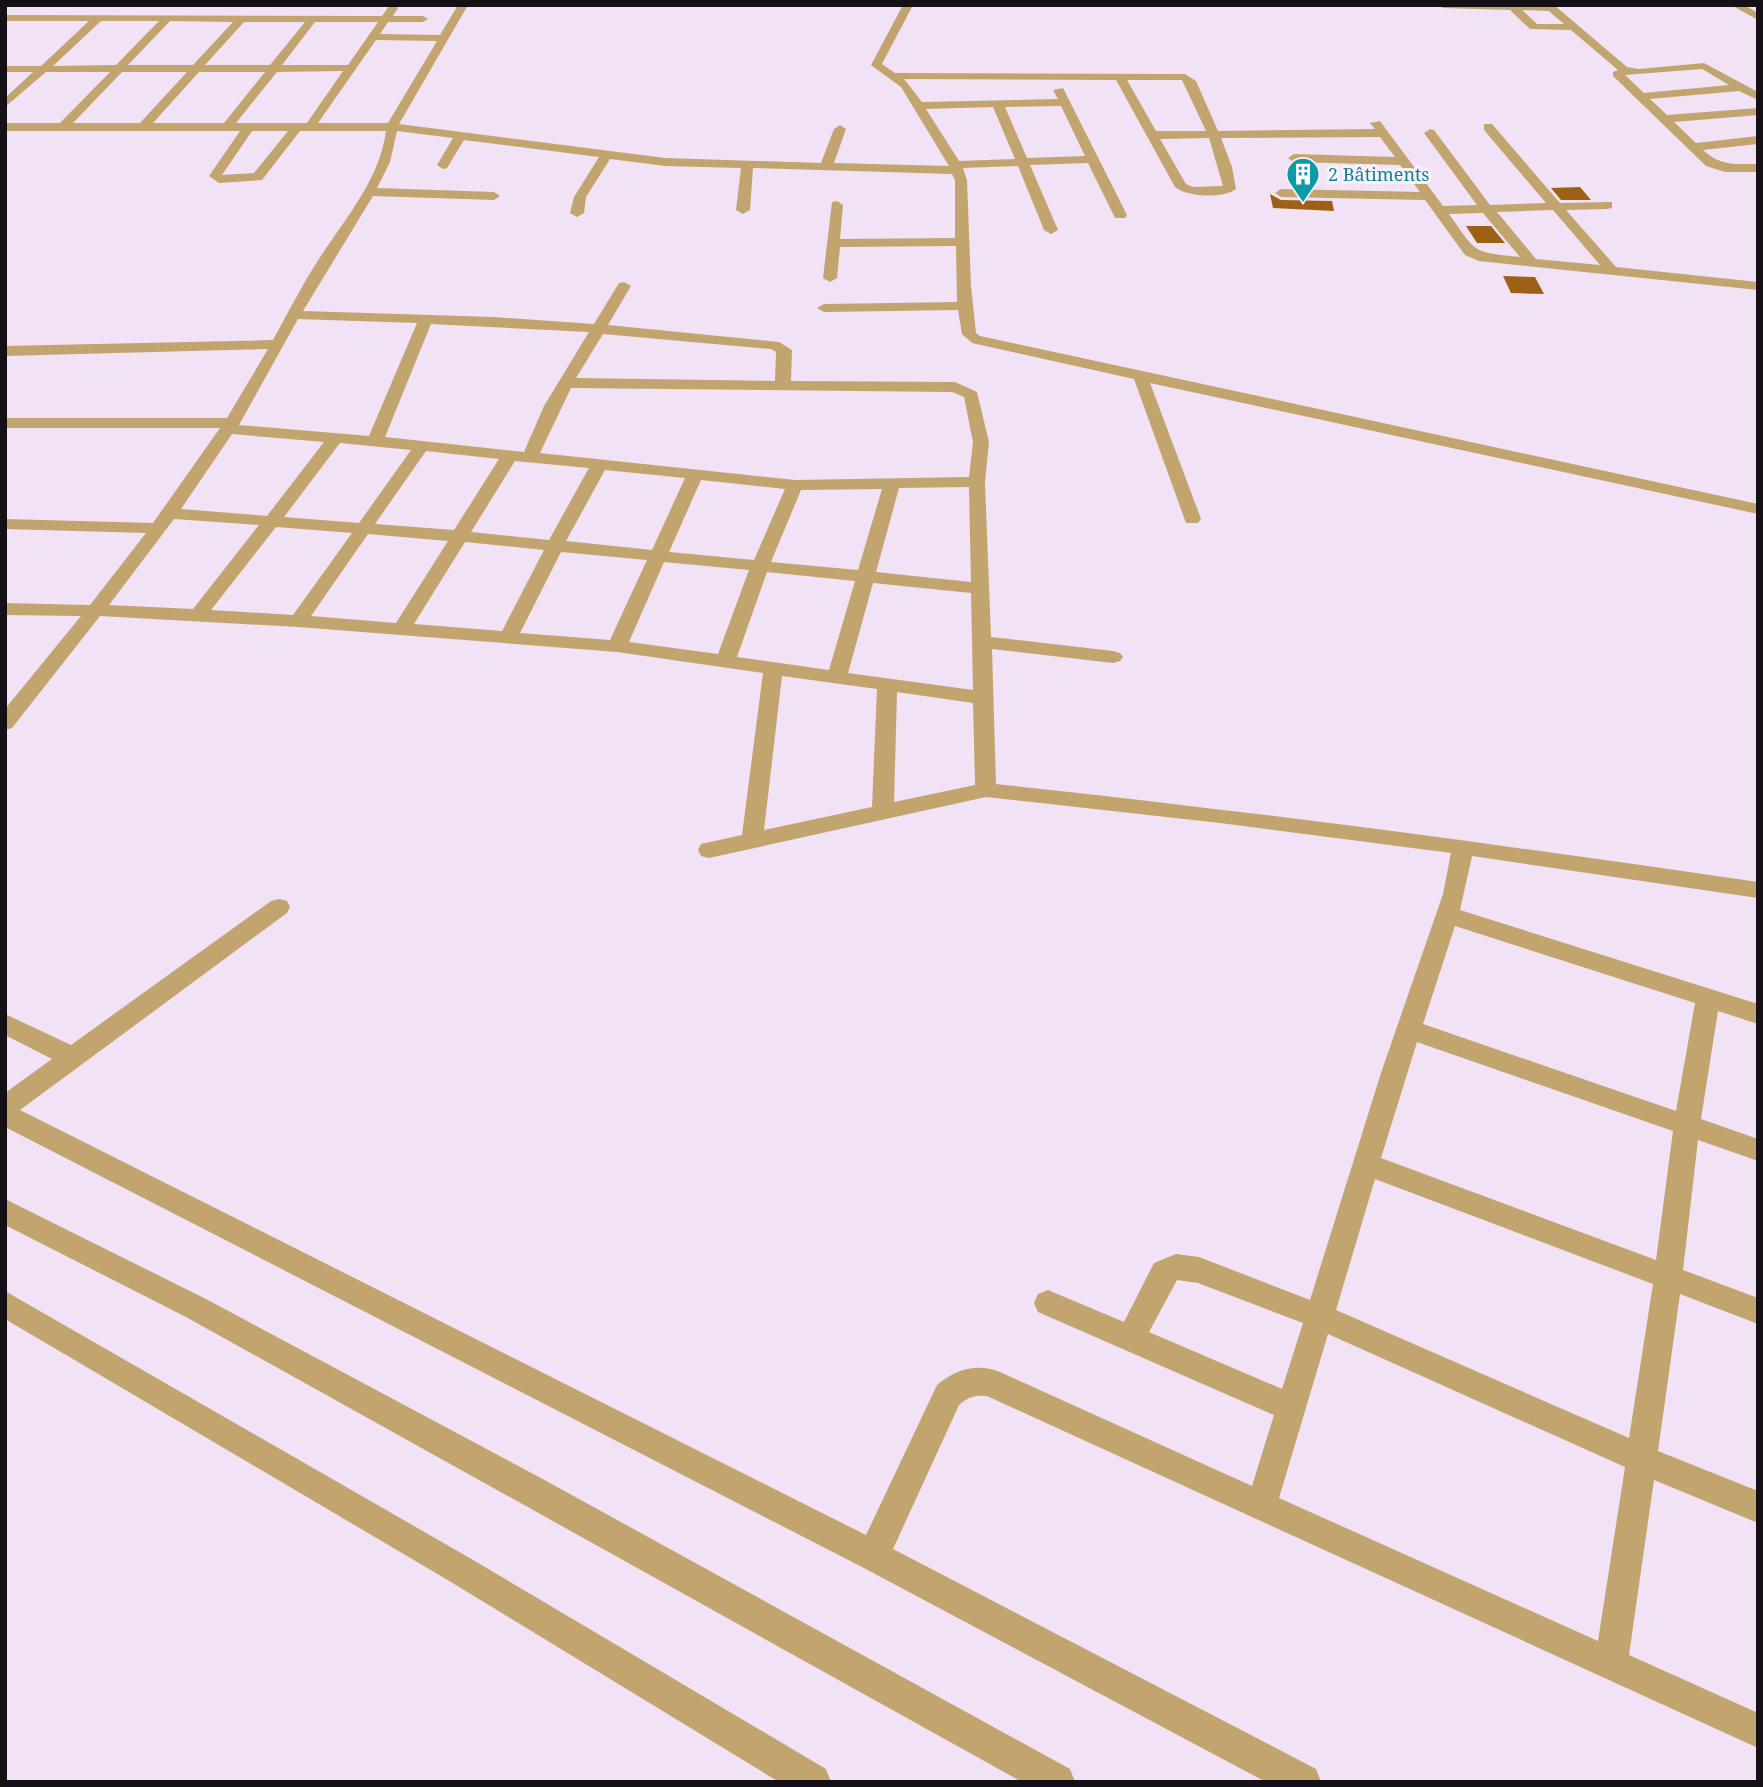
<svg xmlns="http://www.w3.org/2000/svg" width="1763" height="1787" font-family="'Noto Serif',serif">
<rect width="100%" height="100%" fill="#f2e2f5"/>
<g fill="#9e6015">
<path d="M1580,187L1591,200H1561L1551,188Z"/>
<path d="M1270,194L1281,200L1332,201L1334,211L1273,208Z"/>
<path d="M1466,226H1491L1505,243H1477Z"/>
<path d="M1503,276L1535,277L1544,294L1511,293Z"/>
</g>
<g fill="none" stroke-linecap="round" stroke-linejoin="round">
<g fill="#c2a46e" fill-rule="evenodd">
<path d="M394,5L398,8L393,16H423L428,19L423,22H388L380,34L440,35L458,5H468L399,124L665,158L821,163L834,129L840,125L846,129L834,163L949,166L901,87L871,65L903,5H913L882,64L895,73L1185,74L1196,81L1218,131L1375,129L1370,123L1380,121L1443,206L1477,205L1424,133L1430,129L1434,130L1490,205L1546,203L1484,130V124H1492L1560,203L1612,202V208L1607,209L1566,210L1616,267L1758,282V290L1479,261L1465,255L1425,200L1281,197L1275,193L1281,189L1420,192L1400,165L1294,162L1288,158L1294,154L1395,157L1380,137L1221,138L1232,167L1236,189C1223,199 1187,197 1175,187L1116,80L904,79L922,102L1058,99L1053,90L1063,88L1127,215L1125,218H1115L1088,163L1030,165L1058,230L1051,234L1044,230L1018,166L963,168L967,180L971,286L976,333L980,336L1758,504V514L1150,383L1201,519L1198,523H1186L1134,379L972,343L962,334L958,310L824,312L817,308L824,304L957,302L956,246L840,247L837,278L830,282L823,278L832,202L837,201L843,205L840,239L955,238V180L952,174L753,168L750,210L743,214L736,210L741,168L665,166L610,159L586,197L584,213L577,217L570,213L574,197L599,157L464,140L447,168L443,169L437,165L453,138L397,131L390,162L377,188L494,192L500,196L494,200L373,196L303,311L493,317L594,324L619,283L624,282L631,286L608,325L779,342L792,350L791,381L955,382L977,392L989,442L985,482L991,637L1113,651L1120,653L1123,657L1120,661L1113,663L992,649L996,784C1251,811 1504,845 1758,882V898L1472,856L1460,910L1758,1004V1024L1718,1011L1701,1119L1758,1139V1161L1698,1140L1683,1270L1758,1298V1324L1680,1294L1658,1451L1758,1491V1523L1654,1480L1629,1655L1758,1713V1748L987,1396C975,1395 968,1397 959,1405L893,1549L1316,1769L1321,1782H1266L862,1567L5,1127V1093L52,1059L5,1035V1014L71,1045L271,901L279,899L287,901L290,907L287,913L20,1110L866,1535L937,1385C956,1369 977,1363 1000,1372L1252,1486L1274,1415L1038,1312L1034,1303L1038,1294L1048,1290L1124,1322L1154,1263L1176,1254L1199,1257L1310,1300L1381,1073L1443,894L1451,853L1220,823L986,797L709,858L701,856L698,850L701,844L742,835L763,673L617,652L298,627L100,616L12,728L5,730V709L81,616L5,615V603L90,605L146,533L5,529V519L153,523L220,428H5V418H227L268,349L5,356V346L273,340C288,313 302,285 319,259C346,217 379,181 386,131H300L262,180L219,183L209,176L240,131H5V123H60L110,72H46L5,107V98L33,72H5V66H41L89,21H5V15L382,16L389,6ZM101,21H159L116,65L53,66ZM170,21L233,22L193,65H128ZM244,22H305L270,65H205ZM315,22H378L348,65H282ZM376,40L437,41L388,123H318ZM343,71L307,123H236L277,72ZM122,72H187L140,123H73ZM199,72H265L224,123H153ZM1127,80H1182L1206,131H1156ZM1061,106L1085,156L1027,158L1005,107ZM993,107L1015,159L959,161L926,109ZM252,131H288L254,173L222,175ZM1209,138L1223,186L1193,187L1186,184L1160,139ZM1553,210L1600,265L1536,259L1497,212ZM1483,213L1520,257C1471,252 1477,253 1449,214ZM298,319L417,323L369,436L239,425ZM431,324L589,332L544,406L524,452L385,437ZM603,334L771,349L776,352L775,381L576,378ZM571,388L952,392L964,397L973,442L969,477L795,480L540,453ZM232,434L324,442L267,516L181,509ZM340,443L411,450L359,523L284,517ZM426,451L499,459L454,530L375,524ZM515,461L589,468L549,540L471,532ZM605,470L685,478L652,550L566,541ZM701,480L785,489L754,560L669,552ZM969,487L971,582L876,572L899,488ZM882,489L858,570L771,562L801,490ZM174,519L259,525L193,609L109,605ZM276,527L352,533L293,615L211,610ZM368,534L448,541L396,623L311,616ZM465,542L544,550L502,631L414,624ZM561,552L647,560L610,640L520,633ZM664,562L749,570L718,654L629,642ZM767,572L855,581L829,670L737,657ZM873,583L971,593L973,690L848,673ZM782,676L877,689L872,807L764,830ZM897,692L973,703L975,785L894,802ZM1455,926L1695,1003L1676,1111L1423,1024ZM1417,1042L1673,1131L1656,1260L1381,1158ZM1375,1179L1653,1284L1629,1438L1336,1310ZM1177,1280L1198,1283L1303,1323L1282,1389L1149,1332ZM1328,1334L1625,1467L1598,1641L1279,1498Z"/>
<path d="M1438,5H1554L1627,67L1639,69L1704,63L1758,92V100L1739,91L1650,99L1667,115L1758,108V115L1674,122L1696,143L1758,136V144L1703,150C1720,166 1735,164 1758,164V172H1725L1706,166L1613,76V72L1618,70L1571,30L1530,29L1510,10L1443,8ZM1522,10L1549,11L1564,24H1537ZM1702,69L1729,85L1644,93L1625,75Z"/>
<path d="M1731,5H1744L1758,13V20Z"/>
<path d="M5,1199L206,1299L539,1477L1070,1769L1075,1782H1022L186,1317L5,1225Z"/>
<path d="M5,1291L468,1557L826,1769L831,1782H779L446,1579L5,1319Z"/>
</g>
</g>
<defs>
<symbol id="building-pin" viewBox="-11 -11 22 30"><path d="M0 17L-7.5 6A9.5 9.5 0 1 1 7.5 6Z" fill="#0f9aa8" stroke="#fbf1fd"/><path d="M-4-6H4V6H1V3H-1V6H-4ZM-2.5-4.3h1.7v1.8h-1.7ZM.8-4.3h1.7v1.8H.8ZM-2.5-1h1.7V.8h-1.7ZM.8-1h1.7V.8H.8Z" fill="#fff"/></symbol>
</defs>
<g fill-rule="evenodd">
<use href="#building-pin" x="1284" y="155" width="38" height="52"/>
</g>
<g text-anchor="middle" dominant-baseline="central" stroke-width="6" stroke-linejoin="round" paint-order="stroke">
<g font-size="18" fill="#0d838f" stroke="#fbf1fd" text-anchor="start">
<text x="1328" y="174">2 Bâtiments</text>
</g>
</g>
<rect width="1763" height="1787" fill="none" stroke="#151016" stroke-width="14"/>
</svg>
